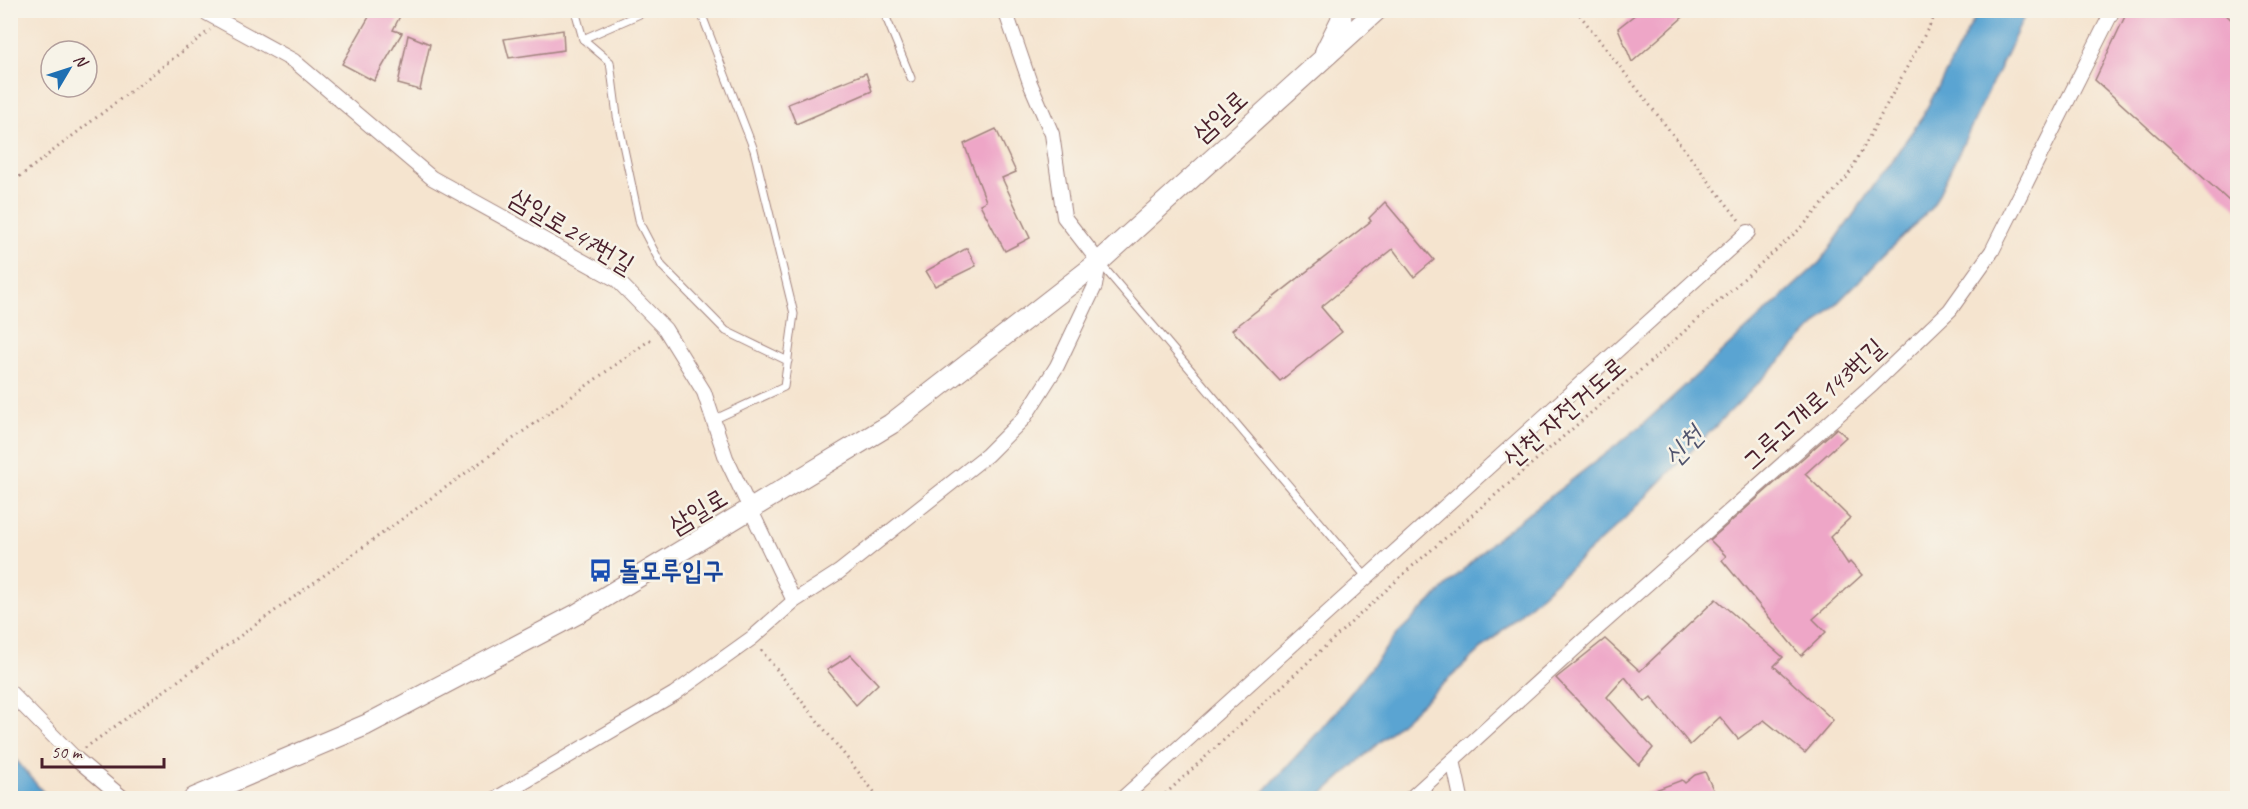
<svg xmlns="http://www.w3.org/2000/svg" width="2248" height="809" font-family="Caveat,'Poor Story',sans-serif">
<rect width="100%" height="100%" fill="#f7f3e8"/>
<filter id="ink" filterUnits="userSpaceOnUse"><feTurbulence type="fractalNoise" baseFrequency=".0167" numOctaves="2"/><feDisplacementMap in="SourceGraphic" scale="12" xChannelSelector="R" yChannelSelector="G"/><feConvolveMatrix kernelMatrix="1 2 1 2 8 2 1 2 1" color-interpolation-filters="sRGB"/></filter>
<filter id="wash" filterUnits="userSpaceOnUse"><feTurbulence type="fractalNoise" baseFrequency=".008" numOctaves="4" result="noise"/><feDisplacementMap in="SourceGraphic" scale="24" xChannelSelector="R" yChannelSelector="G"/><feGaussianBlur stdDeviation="1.35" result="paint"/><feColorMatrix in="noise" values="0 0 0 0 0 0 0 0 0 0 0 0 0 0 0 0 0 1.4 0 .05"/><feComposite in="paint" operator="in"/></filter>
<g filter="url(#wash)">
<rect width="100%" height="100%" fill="#f5e4cf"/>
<g fill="#5aa4d2" stroke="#52627e" stroke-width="1.5">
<path d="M1979,10L2027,11L1933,206L1620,523L1318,798H1258L1332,717L1397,634L1492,542L1641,426L1820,262L1921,119Z"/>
<path d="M10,754H11L48,798H11Z"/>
</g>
<g id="blocks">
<g fill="#eea6c7">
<path d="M373,10H403L393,30L402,33L374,81L342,64Z"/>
<path d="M1641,10H1691L1632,62L1618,28Z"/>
<path d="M2128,10H2221L2238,26V209L2095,80Z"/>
<path d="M563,30L564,50L509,58L504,39Z"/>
<path d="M408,35L430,44L420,90L398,84Z"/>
<path d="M866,73L872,91L796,124L788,104Z"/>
<path d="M996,129L1016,172L1002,178L1030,238L1005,251L980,204L986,201L964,144Z"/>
<path d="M1385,202L1434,260L1414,277L1393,249L1321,307L1342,332L1280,381L1232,330L1371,221L1369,218Z"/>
<path d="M967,248L976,266L935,286L926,271Z"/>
<path d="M1837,428L1846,437L1805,474L1850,518L1830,537L1848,564L1850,562L1862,575L1813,619L1826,632L1801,656L1722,560L1726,556L1710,540Z"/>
<path d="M1716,599L1783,657L1774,666L1833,720L1805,753L1764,720L1738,739L1720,717L1690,745L1651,697L1645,702L1625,677L1607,697L1653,748L1639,765L1556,678L1605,639L1640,671Z"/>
<path d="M851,655L878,684L856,705L827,670Z"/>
<path d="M1705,772L1717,798H1634L1682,780L1685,783L1695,775Z"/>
</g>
</g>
</g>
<g filter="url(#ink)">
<use href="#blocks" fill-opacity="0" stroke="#a0827d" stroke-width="1.5"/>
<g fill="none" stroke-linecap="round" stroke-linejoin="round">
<defs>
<g id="lane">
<path d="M575,10L583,39L610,62L617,116L640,224L662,266L726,331L788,361"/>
<path d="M700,10L754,150L794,314L784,387L713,420"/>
<path d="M883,10L911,78"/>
<path d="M583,39L649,10"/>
<path d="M1100,263L1368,579"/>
</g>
<g id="street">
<path d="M201,10L294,61L432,178L617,280L665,329L704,392L726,458L794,601"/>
<path d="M10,692L73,756L123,798"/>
<path d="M1453,760L1461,798"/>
<path d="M497,798L674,694L752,638L794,601L839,572L987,455L1024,418L1057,366L1095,286L1099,262L1064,217L1052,134L1030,83L1005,10"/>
<path d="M1123,798L1748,232"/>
<path d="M1411,798L1584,640L1872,385L1950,310L1992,251L2113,10"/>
</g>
<g id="secondary">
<path d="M1325,52L1341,20L1342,10"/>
<path d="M194,798L366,725L577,614L891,424L1099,262L1377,10"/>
</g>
</defs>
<use href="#lane" stroke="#a0827d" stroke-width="9"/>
<use href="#street" stroke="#a0827d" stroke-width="16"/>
<use href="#secondary" stroke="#a0827d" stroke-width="22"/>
<g stroke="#a0827d" stroke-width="3" stroke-dasharray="1.5 4.5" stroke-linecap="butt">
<path d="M1576,10L1739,220"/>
<path d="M10,184L210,30"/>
<path d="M761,650L879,798"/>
<path d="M85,748L654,337"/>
<path d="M1161,798L1408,570L1642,369L1802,227L1848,176L1938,10"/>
</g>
<use href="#lane" stroke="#fff" stroke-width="7"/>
<use href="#street" stroke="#fff" stroke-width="14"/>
<use href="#secondary" stroke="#fff" stroke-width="20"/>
</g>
</g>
<defs>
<symbol id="bus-bare" viewBox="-9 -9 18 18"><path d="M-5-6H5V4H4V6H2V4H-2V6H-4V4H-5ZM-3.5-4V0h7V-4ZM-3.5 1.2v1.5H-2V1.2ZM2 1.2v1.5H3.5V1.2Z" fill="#1a4fb4" stroke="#f7f3e8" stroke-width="2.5" paint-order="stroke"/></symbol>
</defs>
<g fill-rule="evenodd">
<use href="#bus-bare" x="584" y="554" width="33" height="33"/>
</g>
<g text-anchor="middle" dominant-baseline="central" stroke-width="5" stroke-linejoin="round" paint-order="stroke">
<g font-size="26" fill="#4a1f2b" stroke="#f7f3e8">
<text transform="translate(1220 116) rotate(-42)">삼일로</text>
<text transform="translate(572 231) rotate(31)">삼일로247번길</text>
<text transform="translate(1813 404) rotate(-42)">그루고개로143번길</text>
<text transform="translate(1564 412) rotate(-41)">신천 자전거도로</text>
<text transform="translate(698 511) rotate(-31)">삼일로</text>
</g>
<g font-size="26" font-weight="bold" fill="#164399" stroke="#f7f3e8" text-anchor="start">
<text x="619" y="570">돌모루입구</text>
</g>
<g font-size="27" font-style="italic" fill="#50546e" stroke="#f7f3e8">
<text transform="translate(1683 446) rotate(-46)">신천</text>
</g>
</g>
<rect width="2248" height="809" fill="none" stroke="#f7f3e8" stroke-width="36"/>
<g transform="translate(69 69) rotate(51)"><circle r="28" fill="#f7f3e8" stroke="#b29e9c" stroke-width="1.5"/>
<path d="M0-4.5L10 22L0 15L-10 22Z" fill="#1f6fb2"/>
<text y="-9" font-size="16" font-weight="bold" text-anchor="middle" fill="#4a1f2b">N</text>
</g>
<path d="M42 758v9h122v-9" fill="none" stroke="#4a1f2b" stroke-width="3"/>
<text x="51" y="758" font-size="18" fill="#4a1f2b" stroke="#f7f3e8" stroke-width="4.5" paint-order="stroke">50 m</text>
</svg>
